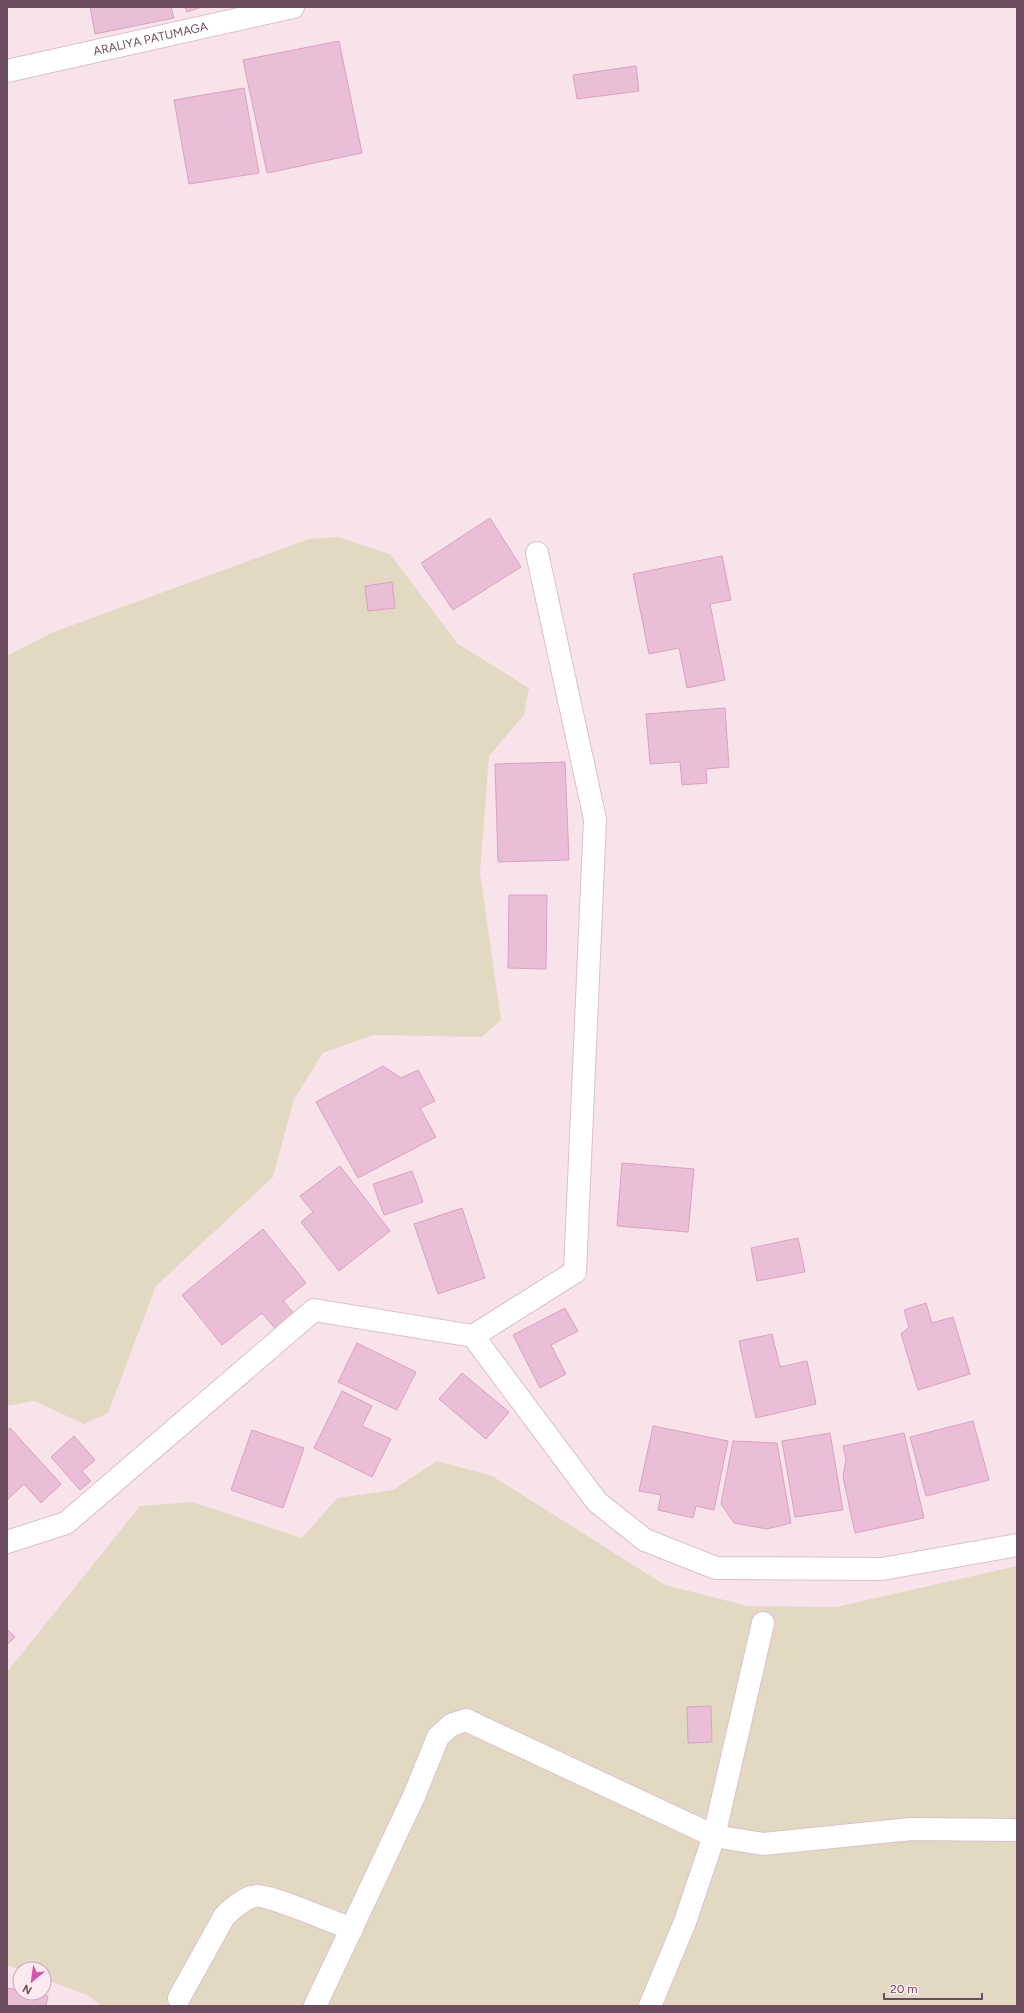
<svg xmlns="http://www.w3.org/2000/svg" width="1024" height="2013" font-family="Figtree,sans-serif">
<rect width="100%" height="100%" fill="#f8e3ea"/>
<g fill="#e3d9c3">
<path d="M338,537L390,554L457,643L529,688L524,715L489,756L480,873L501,1020L482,1037L373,1035L323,1053L294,1099L273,1177L156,1286L108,1413L84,1424L34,1401L7,1406V656L51,633L309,539Z"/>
<path d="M437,1461L492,1476L665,1585L748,1606L836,1607L1017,1566V2006H102L87,1995L44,1979V1969L20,1970L7,1965V1672L140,1506L192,1502L302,1538L337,1498L393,1490Z"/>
</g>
<g fill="#eabed6" stroke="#daa1c1">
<path d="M90,7H171L174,18L95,34Z"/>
<path d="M185,7H202L187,12Z"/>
<path d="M339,41L362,153L267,173L243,60Z"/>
<path d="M636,66L639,91L577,99L573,75Z"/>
<path d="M244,88L259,173L189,184L174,100Z"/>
<path d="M490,518L521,567L453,610L421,563Z"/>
<path d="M722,556L731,600L710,604L725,680L687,688L679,648L649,654L633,574Z"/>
<path d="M392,582L395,608L368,611L365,586Z"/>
<path d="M725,708L729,767L706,769L707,783L682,785L680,762L650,764L646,714Z"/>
<path d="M565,762L569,860L498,862L495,764Z"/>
<path d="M509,895H547L546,969L508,968Z"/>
<path d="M383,1066L401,1078L418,1070L435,1101L420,1108L436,1137L358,1178L316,1102Z"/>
<path d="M622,1163L694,1169L688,1232L617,1226Z"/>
<path d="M340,1166L390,1231L339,1271L301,1222L313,1212L300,1196Z"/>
<path d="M412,1171L423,1202L384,1215L373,1184Z"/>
<path d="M462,1208L485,1278L438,1294L414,1224Z"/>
<path d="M263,1229L306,1283L283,1301L298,1318L279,1333L262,1313L222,1345L182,1295Z"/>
<path d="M798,1238L805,1272L757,1281L751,1248Z"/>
<path d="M926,1303L932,1323L953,1317L970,1374L918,1390L901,1334L909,1327L904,1310Z"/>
<path d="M565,1308L578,1331L551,1345L566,1374L540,1388L513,1335Z"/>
<path d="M772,1334L780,1367L807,1361L816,1404L756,1418L739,1341Z"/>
<path d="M357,1343L416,1372L397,1410L338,1382Z"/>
<path d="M462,1373L509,1412L486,1439L439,1399Z"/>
<path d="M342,1391L372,1406L362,1426L391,1439L372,1477L314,1448Z"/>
<path d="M973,1421L989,1480L926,1496L910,1437Z"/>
<path d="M653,1426L728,1441L714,1510L696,1506L693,1518L658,1510L661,1495L639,1491Z"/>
<path d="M10,1428L61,1484L41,1503L24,1484L7,1500V1431Z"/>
<path d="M252,1430L304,1448L283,1508L231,1490Z"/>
<path d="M830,1433L843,1510L795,1517L782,1441Z"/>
<path d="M904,1433L924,1518L855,1533L843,1477L846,1459L843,1446Z"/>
<path d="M74,1436L95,1460L82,1471L91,1481L80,1490L51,1457Z"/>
<path d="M733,1441L777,1443L791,1523L767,1529L734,1523L721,1504Z"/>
<path d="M7,1629L15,1637L7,1645Z"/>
<path d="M711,1706L712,1742L688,1743L687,1707Z"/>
<path d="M7,1988L20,1990V1993L48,1996L46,2006H7Z"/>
</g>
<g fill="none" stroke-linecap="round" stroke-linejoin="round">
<defs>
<g id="minor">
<path id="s1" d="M7,71L293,7"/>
<path d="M473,1336L575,1272L595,819L537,553"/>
<path d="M7,1542L66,1523L314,1310L473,1336L597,1502L645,1540L716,1568L882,1569L1017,1545"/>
<path d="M179,1998L224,1917C230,1910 246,1897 255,1896C269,1894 334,1923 352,1929"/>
<path d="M315,2006L414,1796L438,1737L451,1725L466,1720L714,1836L763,1844L911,1829L1016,1830"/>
<path d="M650,2006L685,1922L714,1836L763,1623"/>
</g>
</defs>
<use href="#minor" stroke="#dbc0cd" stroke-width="24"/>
<use href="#minor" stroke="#fff" stroke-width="22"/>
</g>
<g text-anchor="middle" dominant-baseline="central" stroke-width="3" stroke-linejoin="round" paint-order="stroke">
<g font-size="12" fill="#6c4c5f" stroke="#fce8ef">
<text stroke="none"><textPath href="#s1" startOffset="147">ARALIYA PATUMAGA</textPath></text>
</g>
</g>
<rect width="1024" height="2013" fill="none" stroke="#6c4c5f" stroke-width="16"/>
<g transform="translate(32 1981) rotate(209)"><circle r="19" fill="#fce8ef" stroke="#c2aab5"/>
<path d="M0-3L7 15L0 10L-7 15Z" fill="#d257af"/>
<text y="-6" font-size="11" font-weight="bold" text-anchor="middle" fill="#6c4c5f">N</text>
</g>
<path d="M884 1993v6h98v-6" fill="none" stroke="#6c4c5f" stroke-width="2"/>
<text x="890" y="1993" font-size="12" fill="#6c4c5f" stroke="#fce8ef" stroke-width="3" paint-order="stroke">20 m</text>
</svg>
